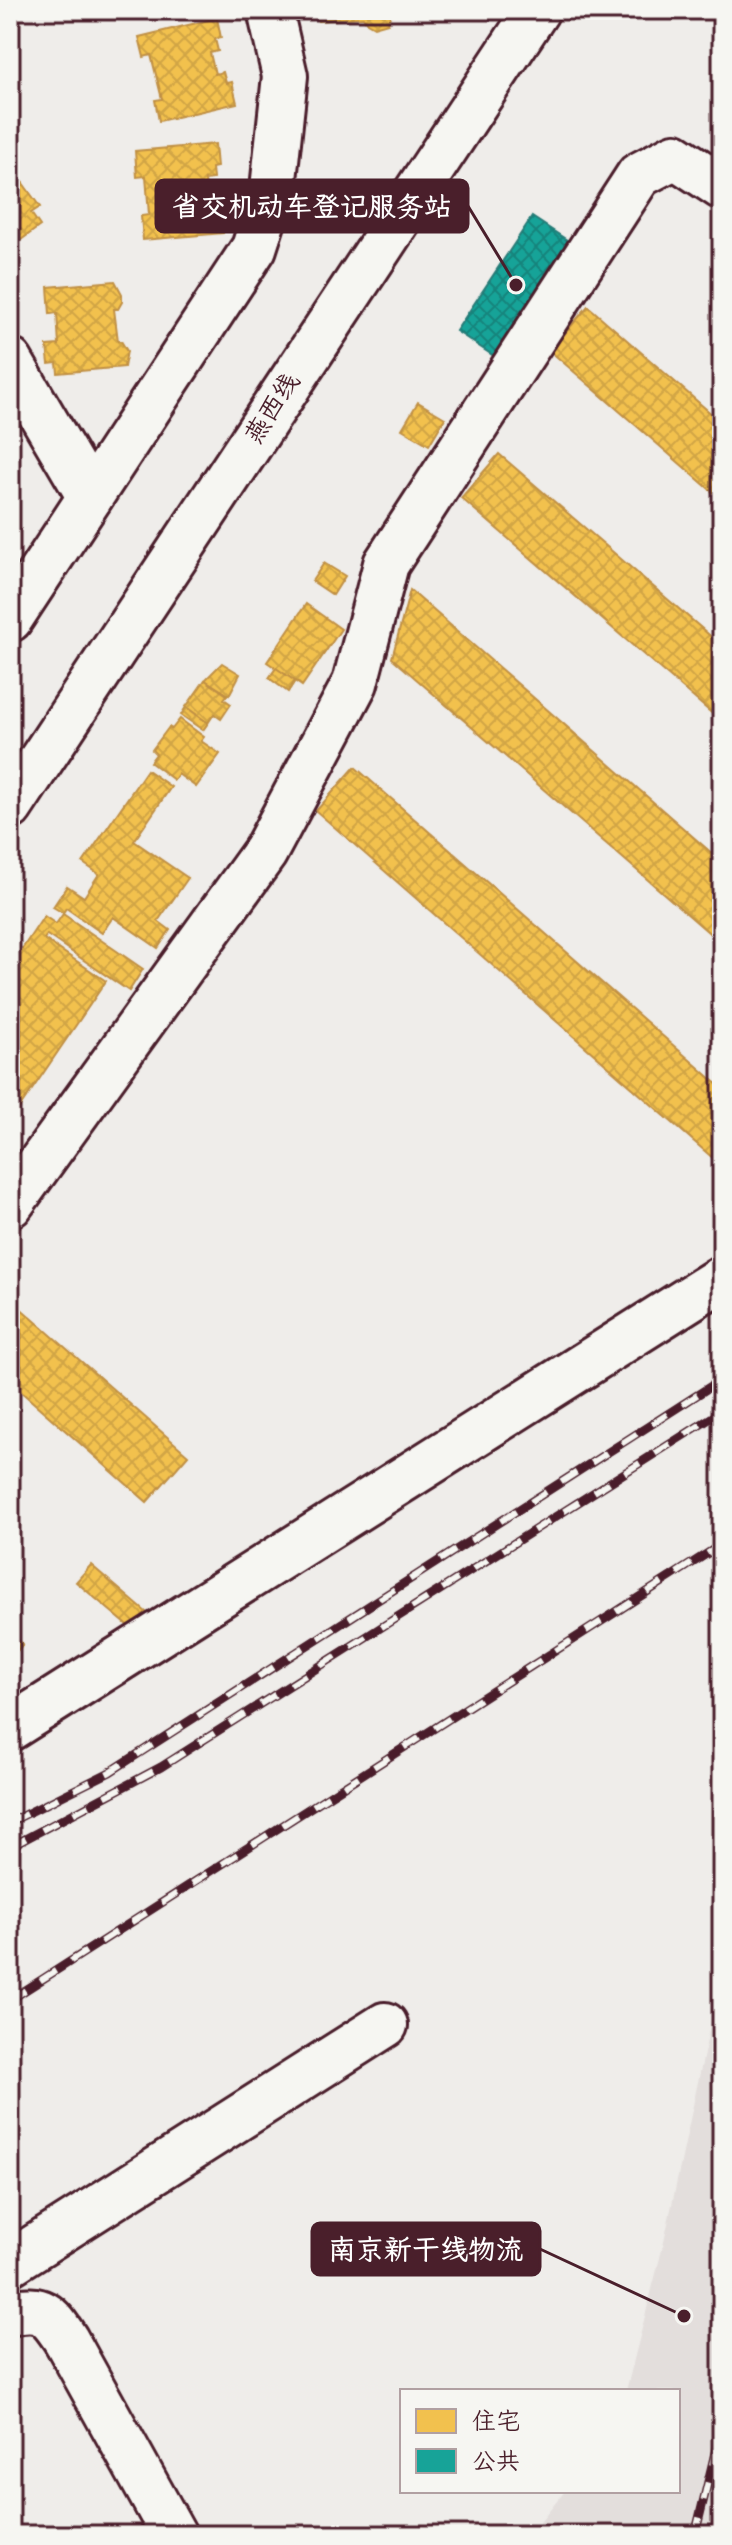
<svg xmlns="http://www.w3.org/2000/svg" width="732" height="2545" font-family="Mynerve,'LXGW WenKai TC',sans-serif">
<defs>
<pattern id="homes-cross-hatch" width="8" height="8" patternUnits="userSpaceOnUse" patternTransform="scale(2)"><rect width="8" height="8" fill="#f2c14e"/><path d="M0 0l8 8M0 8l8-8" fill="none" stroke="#d1a544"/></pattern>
<pattern id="public-cross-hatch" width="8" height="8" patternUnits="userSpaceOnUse" patternTransform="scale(2)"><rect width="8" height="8" fill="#17a398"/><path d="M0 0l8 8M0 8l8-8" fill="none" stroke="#17847c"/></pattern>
</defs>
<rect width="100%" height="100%" fill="#efedea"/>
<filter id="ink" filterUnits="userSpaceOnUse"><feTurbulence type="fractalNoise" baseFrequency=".0125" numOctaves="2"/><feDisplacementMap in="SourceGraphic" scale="16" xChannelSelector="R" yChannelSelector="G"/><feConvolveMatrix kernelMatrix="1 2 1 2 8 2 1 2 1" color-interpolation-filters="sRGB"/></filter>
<g filter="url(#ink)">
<path fill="#e3dedc" d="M722,1969V2535H537L538,2525L565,2491H678V2391H626L664,2242Z"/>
<g fill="url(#homes-cross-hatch)" stroke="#c09044" stroke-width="2">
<path d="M317,10H392L388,23L374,27L367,23L363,17L318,21Z"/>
<path d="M217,18L221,38L215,39L218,51L210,53L215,74L223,72L226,83L232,82L237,103L159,121L155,100L162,99L151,55L144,57L139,37Z"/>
<path d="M215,144L217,167L212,168L213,179L205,180L207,201H215L216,213L221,212L223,233L143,240L141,216L149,215L146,176L137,177L135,151Z"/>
<path d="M10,165L40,207L31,213L40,226L10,248Z"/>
<path d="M115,281L122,294V302L118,309H114L118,341H121L127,351L124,367L58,373L57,363L49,364L47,346L59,345L57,313L50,314L48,287Z"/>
<path d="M588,306L722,423V500L550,351Z"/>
<path d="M418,402L445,418L429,445L402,429Z"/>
<path d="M499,454L722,646V722L461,498Z"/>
<path d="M324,563L345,576L333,595L312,581Z"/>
<path d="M410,590L722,862V944L392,658Z"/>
<path d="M306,604L341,629L302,686L267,662Z"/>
<path d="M222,663L240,674L229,695L205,680Z"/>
<path d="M276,668L295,681L288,692L269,678Z"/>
<path d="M205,680L227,695L224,699L231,704L221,719L214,714L208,723L186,707Z"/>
<path d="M186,707L208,723L203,730L181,715Z"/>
<path d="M180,719L204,737L201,741L220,754L196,787L178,774L174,780L150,762L156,754L152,750L169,727L172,729Z"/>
<path d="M355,767L722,1088V1166L316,811Z"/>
<path d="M147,770L171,787L134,841L188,878L158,921L170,930L158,948L113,917L102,933L66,908L63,913L53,907L67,886L84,897L99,874L83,863Z"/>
<path d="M63,914L143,969L129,991L47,935L44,939L106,981L10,1122V967L44,916L56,924Z"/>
<path d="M10,1299L188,1455L147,1502L10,1382Z"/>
<path d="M91,1565L146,1612L132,1629L76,1582Z"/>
<path d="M10,1633L23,1644L10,1659Z"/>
</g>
<path fill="url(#public-cross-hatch)" stroke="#267b77" stroke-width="2" d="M532,217L570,242L494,356L456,331Z"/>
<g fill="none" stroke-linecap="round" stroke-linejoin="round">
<defs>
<g id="minor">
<path d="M10,361L90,497"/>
<path d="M10,619L254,248L273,189L285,76L270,10"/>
<path d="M10,807L537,10"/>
<path d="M10,1205L265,852L355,683L386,564L639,175L675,156L722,187"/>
<path d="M10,1728L722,1278"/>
<path d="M10,2263L385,2025"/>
<path d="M10,2313C43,2306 49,2314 66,2340L174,2535"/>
</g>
</defs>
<use href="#minor" stroke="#4a1f2b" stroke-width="50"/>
<use href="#minor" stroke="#f6f6f2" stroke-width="44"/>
<defs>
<g id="rail">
<path d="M10,1822L110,1772L722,1379"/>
<path d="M10,1847L161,1767L722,1411"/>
<path d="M10,2000L722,1544"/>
<path d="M695,2535L722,2424"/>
</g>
</defs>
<use href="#rail" stroke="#4a1f2b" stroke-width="9"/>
<use href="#rail" stroke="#f6f6f2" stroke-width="6" stroke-dasharray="18" stroke-linecap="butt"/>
</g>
</g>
<g text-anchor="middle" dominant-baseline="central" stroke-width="8" stroke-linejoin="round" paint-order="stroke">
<g font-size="26" fill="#4a1f2b" stroke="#f6f6f2">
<text transform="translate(273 409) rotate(-57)">燕西线</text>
</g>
</g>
<path fill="none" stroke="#4a1f2b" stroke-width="3" d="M516 285L468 206M684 2316L540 2249"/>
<g fill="#4a1f2b" stroke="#f6f6f2" stroke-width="3">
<circle cx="516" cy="285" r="8"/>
<circle cx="684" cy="2316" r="8"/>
</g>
<g fill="#4a1f2b" stroke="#4a1f2b" stroke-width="3">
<rect x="156" y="180" width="312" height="52" rx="8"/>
<rect x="312" y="2223" width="228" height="52" rx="8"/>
</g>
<g font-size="28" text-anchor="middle" font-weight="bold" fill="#fff">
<text x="312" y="216">省交机动车登记服务站</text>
<text x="426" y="2259">南京新干线物流</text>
</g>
<rect width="732" height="2545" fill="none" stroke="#f6f6f2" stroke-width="40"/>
<rect x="20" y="20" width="692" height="2505" fill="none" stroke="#4a1f2b" stroke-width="3" filter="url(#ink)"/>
<rect x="400" y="2389" width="280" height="104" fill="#f6f6f2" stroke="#b1a0a2" stroke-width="2"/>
<rect x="416" y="2409" width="40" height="24" fill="#f2c14e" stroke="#b1a0a2" stroke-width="2"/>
<text x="472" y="2429" font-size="24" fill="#4a1f2b">住宅</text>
<rect x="416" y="2449" width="40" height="24" fill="#17a398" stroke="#b1a0a2" stroke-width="2"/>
<text x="472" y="2469" font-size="24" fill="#4a1f2b">公共</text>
</svg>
